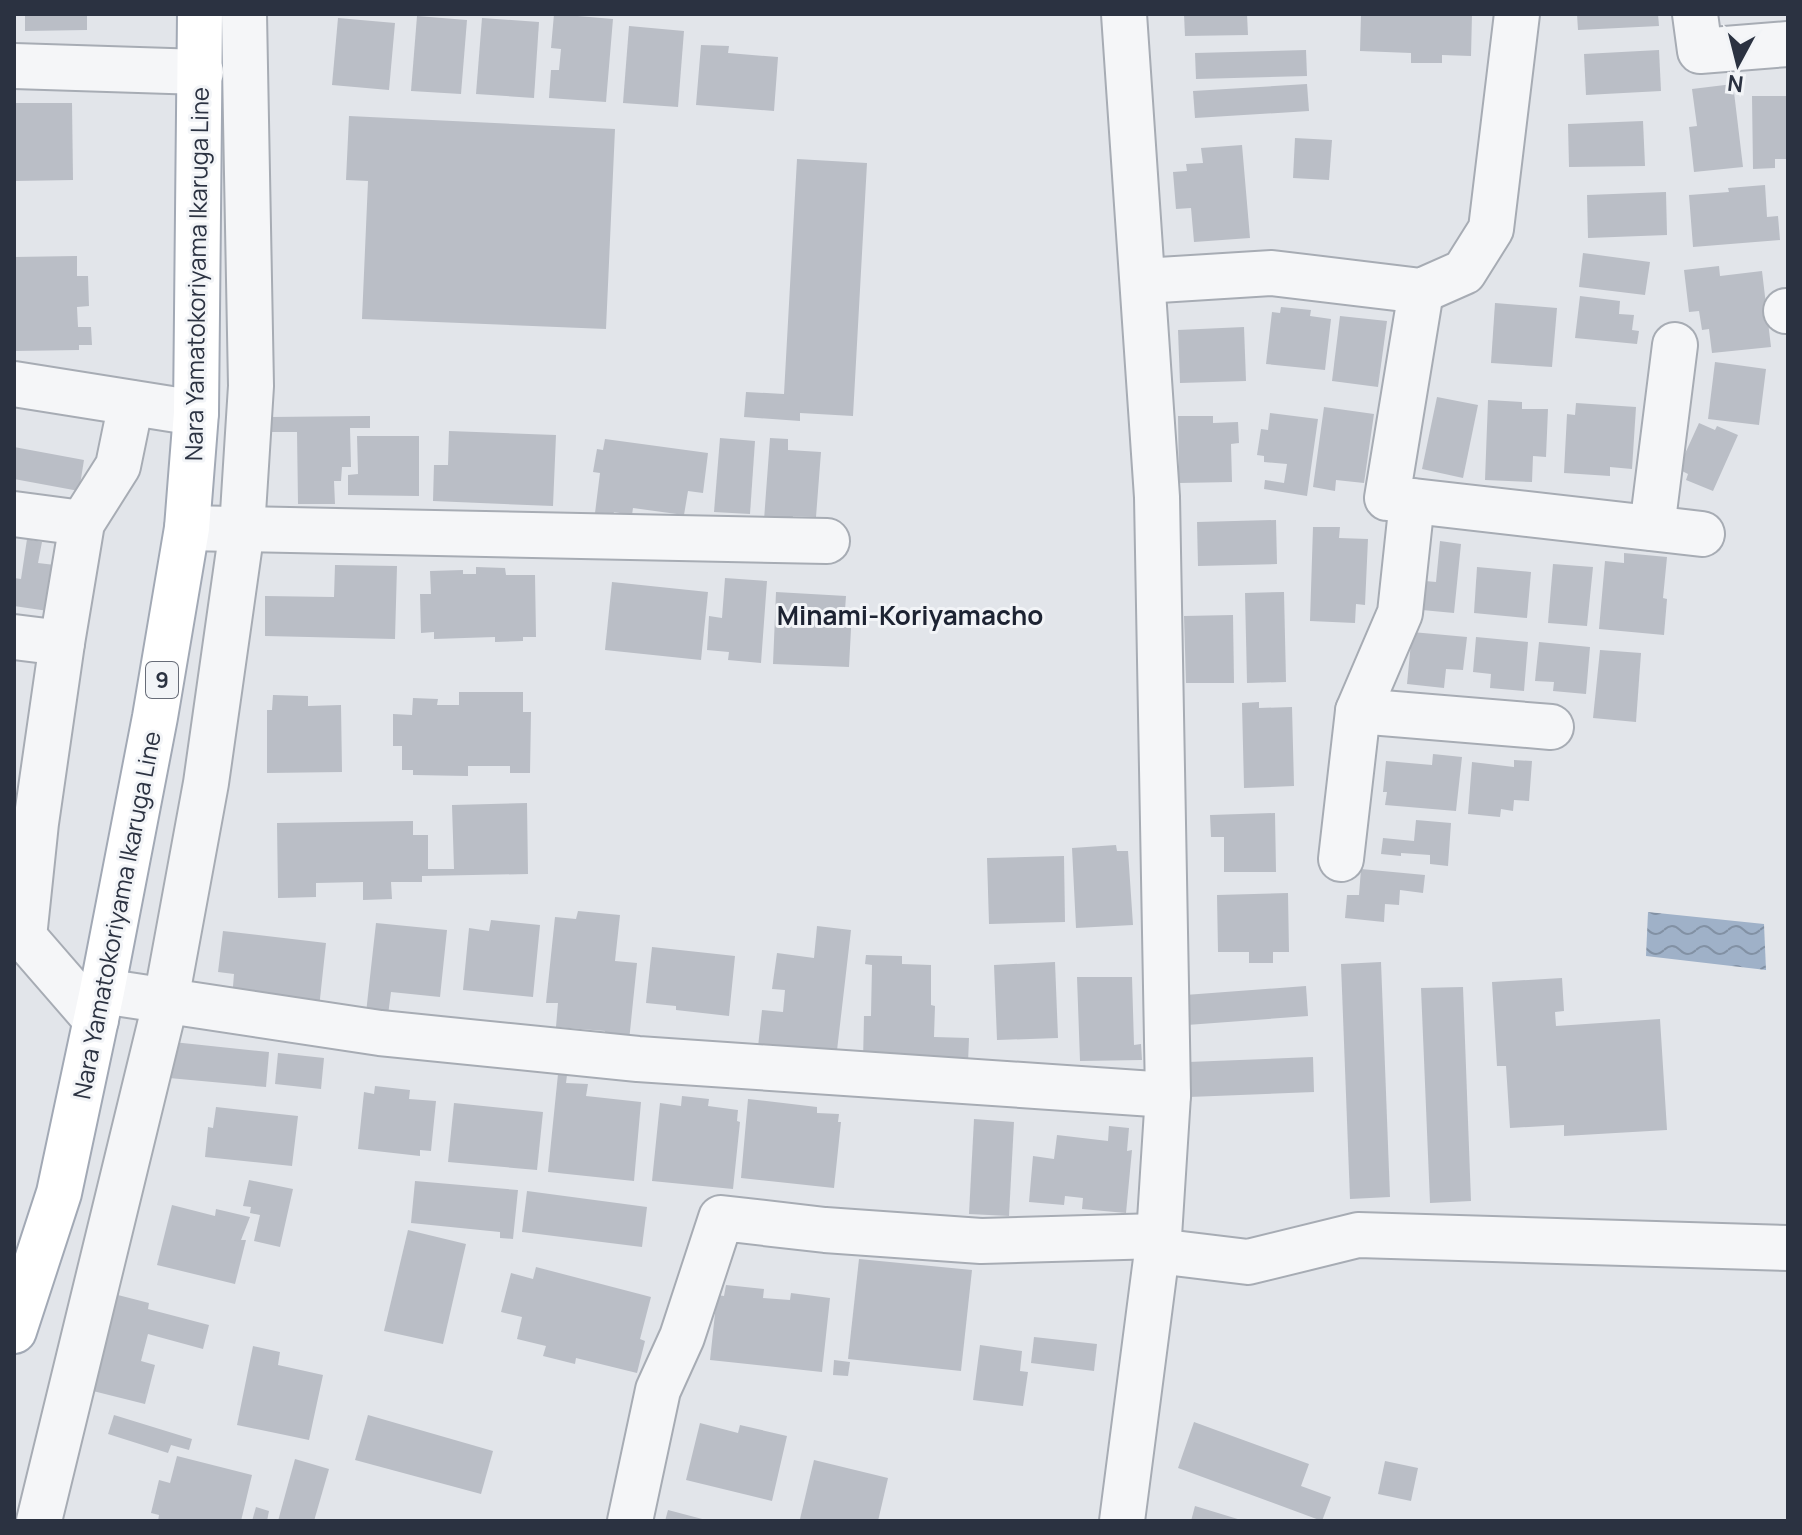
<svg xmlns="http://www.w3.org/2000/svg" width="1802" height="1535" font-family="Manrope,sans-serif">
<defs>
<pattern id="water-waves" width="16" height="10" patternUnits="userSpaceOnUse" patternTransform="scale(2)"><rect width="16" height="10" fill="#9fb1c8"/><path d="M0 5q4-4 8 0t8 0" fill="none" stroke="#8291a4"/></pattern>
</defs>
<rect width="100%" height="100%" fill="#e2e5ea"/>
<path fill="url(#water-waves)" d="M1648,912L1764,924L1766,970L1646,956Z"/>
<g fill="#babec6">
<path d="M25,14H87V30L25,31Z"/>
<path d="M554,14L613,19L606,102L549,98L551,70H559L561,49L551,48Z"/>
<path d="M1184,14H1247L1248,35L1185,36Z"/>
<path d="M1361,14H1472L1471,56L1442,55V63H1411V53L1360,51Z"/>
<path d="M1577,14H1658L1659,26L1578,30Z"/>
<path d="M417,16L467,20L461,94L411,91Z"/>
<path d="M338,18L395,23L389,90L332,85Z"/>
<path d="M482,18L539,22L534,98L476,94Z"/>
<path d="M629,26L684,31L678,107L623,103Z"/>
<path d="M701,45L729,46L728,53L778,57L774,111L696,105Z"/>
<path d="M1306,50L1307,76L1196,79L1195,53Z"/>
<path d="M1659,50L1661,91L1586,95L1584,54Z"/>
<path d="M1307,84L1309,111L1195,118L1193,91Z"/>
<path d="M1733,84L1743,167L1694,172L1689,127L1697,126L1692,89Z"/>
<path d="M1752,96H1788V159H1775V168L1753,169Z"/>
<path d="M14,103H72L73,180L14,181Z"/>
<path d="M349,116L615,129L606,329L362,319L368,181L346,180Z"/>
<path d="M1643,121L1645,166L1569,167L1568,124Z"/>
<path d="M1295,138L1332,140L1329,180L1293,178Z"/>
<path d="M1242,145L1250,238L1194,242L1191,208L1176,209L1173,172L1187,171L1186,164L1203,163L1201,148Z"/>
<path d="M797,159L867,163L853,416L800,413V421L744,417L746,392L784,394Z"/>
<path d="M1765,185L1767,217L1778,216L1780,240L1693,247L1689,195L1729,192L1728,188Z"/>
<path d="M1666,192L1667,235L1588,238L1587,195Z"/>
<path d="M1583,253L1650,262L1645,295L1579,287Z"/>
<path d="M77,256V276H88L89,306L77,307L78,327H91L92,345H79V350L14,351V257Z"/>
<path d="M1719,266L1720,276L1762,271L1771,347L1712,353L1709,329L1702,330L1699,311L1689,312L1684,270Z"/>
<path d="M1580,296L1620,301L1619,314L1634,315L1632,330L1639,331L1637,344L1575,338Z"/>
<path d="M1495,303L1557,308L1552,367L1491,363Z"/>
<path d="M1281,307L1311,310L1310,316L1331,319L1325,370L1266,364L1272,312L1280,313Z"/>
<path d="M1340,316L1387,321L1378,387L1332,381Z"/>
<path d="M1244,327L1246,381L1180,383L1178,330Z"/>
<path d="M1715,362L1766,369L1759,425L1708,419Z"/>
<path d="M1437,397L1478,405L1463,478L1422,469Z"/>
<path d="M1488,400L1522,402V409H1548L1546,457L1533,456L1532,482L1485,480Z"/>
<path d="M1576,403L1636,407L1632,469L1610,467V476L1564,473L1567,414L1575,415Z"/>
<path d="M1324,407L1374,414L1364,483L1336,480L1335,491L1313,487Z"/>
<path d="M1270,413L1318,419L1307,496L1264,489L1265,480L1284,483L1287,464L1264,462V456L1257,455L1261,429L1268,430Z"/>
<path d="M370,416V428H350L351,467H342L341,481H334L335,504H298L297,432H271L270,417Z"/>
<path d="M1178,416H1213V423L1238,422L1239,443L1231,444L1232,482L1179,483Z"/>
<path d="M1699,423L1715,430L1717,426L1738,435L1713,491L1686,480L1688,474L1678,469Z"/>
<path d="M449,431L556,435L553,506L433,501L434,465H448Z"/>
<path d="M357,436H419V496L348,495V475L358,474Z"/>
<path d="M720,438L755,441L750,514L714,512Z"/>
<path d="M770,438L788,439V450L821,452L816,517L793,516L792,523L764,520Z"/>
<path d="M605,439L708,453L703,493L688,491L684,515L633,508L632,515L614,512L613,516L595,513L600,473L593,472L597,449L603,450Z"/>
<path d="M14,447L84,460L79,491L14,479Z"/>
<path d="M1276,520L1277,564L1198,566L1197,522Z"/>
<path d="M1313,527H1340L1339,538L1368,539L1365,605L1356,604L1355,623L1310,621Z"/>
<path d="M27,539L42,542L38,563L55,565L48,611L14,606V578L21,579Z"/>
<path d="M1440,541L1461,544L1454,613L1422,610L1425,581L1436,582Z"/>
<path d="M1624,553L1667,557L1663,598L1667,599L1664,635L1599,629L1605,561L1624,563Z"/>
<path d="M1553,564L1593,567L1587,626L1548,623Z"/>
<path d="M335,565L397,566L395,639L265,636V596L334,597Z"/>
<path d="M476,567L505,568L506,575H535L536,637H523V641L495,642V637L434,639V632L421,633L420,594H431L430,571L463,570V574H476Z"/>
<path d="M1477,567L1531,572L1527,618L1474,613Z"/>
<path d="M725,578L767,581L761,663L728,660L729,652L707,650L709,616L722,618Z"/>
<path d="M612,582L708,592L701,660L605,650Z"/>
<path d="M776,592L846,596L845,610H852L849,667L773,664Z"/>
<path d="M1284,592L1286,682L1247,683L1245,593Z"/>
<path d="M1233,615L1234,683H1186L1184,616Z"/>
<path d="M1412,632L1467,637L1463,670L1446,669L1444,688L1407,684Z"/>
<path d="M1476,637L1528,642L1524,691L1490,688L1491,674L1473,672Z"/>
<path d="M1539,642L1590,647L1586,694L1553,691L1554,682L1535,681Z"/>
<path d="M1600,650L1641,653L1636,722L1593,718Z"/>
<path d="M459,692H523V712H531L530,773H510V766H468V776L413,775V770H402V746H393V714L412,715L413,698L438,699L437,705H459Z"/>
<path d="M273,695L308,696V706L341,705L342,772L267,773V710H272Z"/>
<path d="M1259,702V708L1292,707L1294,786L1244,788L1242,703Z"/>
<path d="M1433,754L1462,757L1456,811L1385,805L1387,792H1383L1386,761L1432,765Z"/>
<path d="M1514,760L1532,761L1529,801L1514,800L1513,811L1501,809L1500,817L1468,814L1472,762L1514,767Z"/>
<path d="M527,803L528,874L422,876V882H391L392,899L363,900V882L316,883V897L278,898L277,823L413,821V835H428V869H454L452,805Z"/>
<path d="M1275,813L1276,872H1224V837H1211L1210,815Z"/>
<path d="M1416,820L1451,823L1448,866L1430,864V855L1401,853V856L1381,854L1383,838L1414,841Z"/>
<path d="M1116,845L1117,851H1128L1133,925L1076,928L1072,848Z"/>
<path d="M1064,856L1065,922L989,924L987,858Z"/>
<path d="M1361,869L1425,875L1423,893L1400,890L1399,905L1385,904L1384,922L1345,918L1347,895H1359Z"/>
<path d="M1288,893L1289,952H1273V963H1249V952H1218L1217,895Z"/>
<path d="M578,911L620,915L615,961L637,963L629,1041L605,1038V1031L556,1027L558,1003H546L555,917L576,919Z"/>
<path d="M491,920L540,925L533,997L463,990L469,928L489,931Z"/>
<path d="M376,923L447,930L440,997L391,992L388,1015L366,1013Z"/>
<path d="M817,926L851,930L836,1059L758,1047L762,1010L783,1012L785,990L772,989L777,953L814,958Z"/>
<path d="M223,931L326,943L319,1008L232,999L234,974L218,972Z"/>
<path d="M652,947L735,956L729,1016L676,1010V1006L646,1003Z"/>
<path d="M866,955L902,956V964L931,965V1005L935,1006L934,1037L969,1038L968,1063L863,1061L864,1016H871L872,965L865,964Z"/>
<path d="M1055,962L1058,1038L997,1040L994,965Z"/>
<path d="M1381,962L1390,1197L1350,1199L1341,964Z"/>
<path d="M1077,977H1132L1134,1045L1141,1044L1142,1060L1080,1061Z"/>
<path d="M1562,978L1564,1011L1555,1012L1556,1026L1660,1019L1667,1130L1564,1136V1125L1510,1128L1506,1066H1497L1492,982Z"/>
<path d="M1306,986L1308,1016L1187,1025L1185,995Z"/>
<path d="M1463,987L1471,1201L1430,1203L1421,988Z"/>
<path d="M173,1042L269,1052L266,1087L169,1078Z"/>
<path d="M278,1053L324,1058L321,1089L275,1084Z"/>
<path d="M1313,1057L1314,1092L1189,1097L1188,1062Z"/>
<path d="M558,1074L567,1075L566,1083L588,1084L586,1096L641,1102L634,1181L548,1172Z"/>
<path d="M375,1086L410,1090L409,1099L436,1101L431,1151L420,1150V1156L358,1149L364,1092L374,1094Z"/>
<path d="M682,1096L709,1099L708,1106L738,1110L737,1121L740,1122L733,1189L652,1181L660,1103L681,1106Z"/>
<path d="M748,1099L817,1107V1113L839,1114L838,1122H841L834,1188L741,1178Z"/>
<path d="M454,1103L543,1112L537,1170L448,1162Z"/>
<path d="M216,1107L298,1116L292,1166L205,1157L208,1127L213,1128Z"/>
<path d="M974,1119L1014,1122L1009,1216L969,1214Z"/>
<path d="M1109,1126L1129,1128L1127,1151L1132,1150L1126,1213L1082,1209L1083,1198L1065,1196L1064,1205L1029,1202L1033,1156L1054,1159L1057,1135L1108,1141Z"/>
<path d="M249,1180L293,1189L280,1247L254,1241L260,1215L250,1213L251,1207L243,1206Z"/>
<path d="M415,1181L518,1190L513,1239L500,1238V1232L411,1223Z"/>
<path d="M527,1191L647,1207L642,1247L522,1232Z"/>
<path d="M172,1205L215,1216L216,1209L250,1217L241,1240H246L235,1284L157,1265Z"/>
<path d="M408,1230L466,1244L443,1344L384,1331Z"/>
<path d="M859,1259L972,1270L961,1371L848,1359Z"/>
<path d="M536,1267L651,1297L640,1339L645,1341L637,1373L576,1358L575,1364L543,1356L546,1346L517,1339L522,1317L501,1312L511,1273L533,1279Z"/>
<path d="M726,1285L764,1289L763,1298L790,1300L791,1293L830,1298L822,1372L710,1360L717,1295L724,1296Z"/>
<path d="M114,1294L149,1303L148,1309L209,1325L203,1349L148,1334L141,1361L155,1365L145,1404L89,1390Z"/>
<path d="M1034,1337L1097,1344L1094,1371L1031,1363Z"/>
<path d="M980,1345L1022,1351L1020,1371L1028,1372L1023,1406L973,1400Z"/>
<path d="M253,1346L280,1352L278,1365L323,1375L309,1440L237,1425Z"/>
<path d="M834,1360L850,1362L848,1376L833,1375Z"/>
<path d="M114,1415L192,1439L189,1450L171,1445L168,1453L108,1434Z"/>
<path d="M368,1415L493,1451L481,1494L355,1460Z"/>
<path d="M1194,1422L1309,1464L1301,1486L1331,1497L1322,1521L1178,1468Z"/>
<path d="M700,1423L738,1433L740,1425L787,1436L772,1501L686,1480Z"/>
<path d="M177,1456L252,1475L241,1521H158L159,1515L151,1513L159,1480L170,1483Z"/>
<path d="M295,1459L329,1469L314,1521H278Z"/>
<path d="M814,1460L888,1478L878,1521L800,1519Z"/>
<path d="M1385,1461L1418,1468L1411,1501L1378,1494Z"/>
<path d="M1195,1506L1241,1520V1521H1191Z"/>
<path d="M256,1507L269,1511L267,1521H252Z"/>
<path d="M668,1510L706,1520L705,1521H665Z"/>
</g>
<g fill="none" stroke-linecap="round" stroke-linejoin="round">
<defs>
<g id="minor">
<path d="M1695,14L1700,51L1788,44"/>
<path d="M14,66L201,72"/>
<path d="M1143,281L1272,273L1421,291L1464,272L1491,229L1517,14"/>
<path d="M1421,291L1387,498L1702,534"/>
<path d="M1786,311H1788"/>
<path d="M14,384L196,413"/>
<path d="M14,514L82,523"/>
<path d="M187,528L827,541"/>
<path d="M1652,528L1675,345"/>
<path d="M14,637L62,643L82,523L118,466L131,403"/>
<path d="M62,643L36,823L24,937L96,1020"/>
<path d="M1358,711L1551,727"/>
<path d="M1341,859L1358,711L1400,613L1412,501"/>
<path d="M102,991L380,1033L638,1059L1168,1095"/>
<path d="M1157,1251L1248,1262L1358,1235L1788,1248"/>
<path d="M39,1521L166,1000L206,783L242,529L251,386L244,14"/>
<path d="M630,1521L658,1390L682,1337L721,1218L825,1230L981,1241L1159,1236"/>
<path d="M1122,1521L1159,1236L1168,1095L1157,497L1124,14"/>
</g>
<path id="primary" d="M14,1331L59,1193L102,991L155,717L187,528L196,413L200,14"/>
</defs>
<use href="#minor" stroke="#a7acb4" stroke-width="48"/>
<use href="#primary" stroke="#a2a9b5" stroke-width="48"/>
<use href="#minor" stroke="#f5f6f8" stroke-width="44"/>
<use href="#primary" stroke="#fff" stroke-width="44"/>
</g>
<g text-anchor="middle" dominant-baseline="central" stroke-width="6" stroke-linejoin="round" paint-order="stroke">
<rect fill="#f2f4f7" stroke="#676c78" stroke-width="2" x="146" y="662" width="32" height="36" rx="6"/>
<g font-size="22" font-weight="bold" fill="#2b3241">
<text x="162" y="680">9</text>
</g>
<g font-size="24" fill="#2b3241" stroke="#f2f4f7">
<text transform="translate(196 274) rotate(-89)">Nara Yamatokoriyama Ikaruga Line</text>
<text transform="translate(116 915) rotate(-79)">Nara Yamatokoriyama Ikaruga Line</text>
</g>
<g font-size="26" font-weight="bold" fill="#1d2332" stroke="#f2f4f7">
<text x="910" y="615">Minami-Koriyamacho</text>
</g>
</g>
<rect width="1802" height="1535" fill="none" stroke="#2b3241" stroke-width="32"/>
<g transform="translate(1738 64) rotate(187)" stroke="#f2f4f7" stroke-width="6" paint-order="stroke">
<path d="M0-6L14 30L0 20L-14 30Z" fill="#2b3241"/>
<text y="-12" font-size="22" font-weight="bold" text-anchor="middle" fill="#2b3241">N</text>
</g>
</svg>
